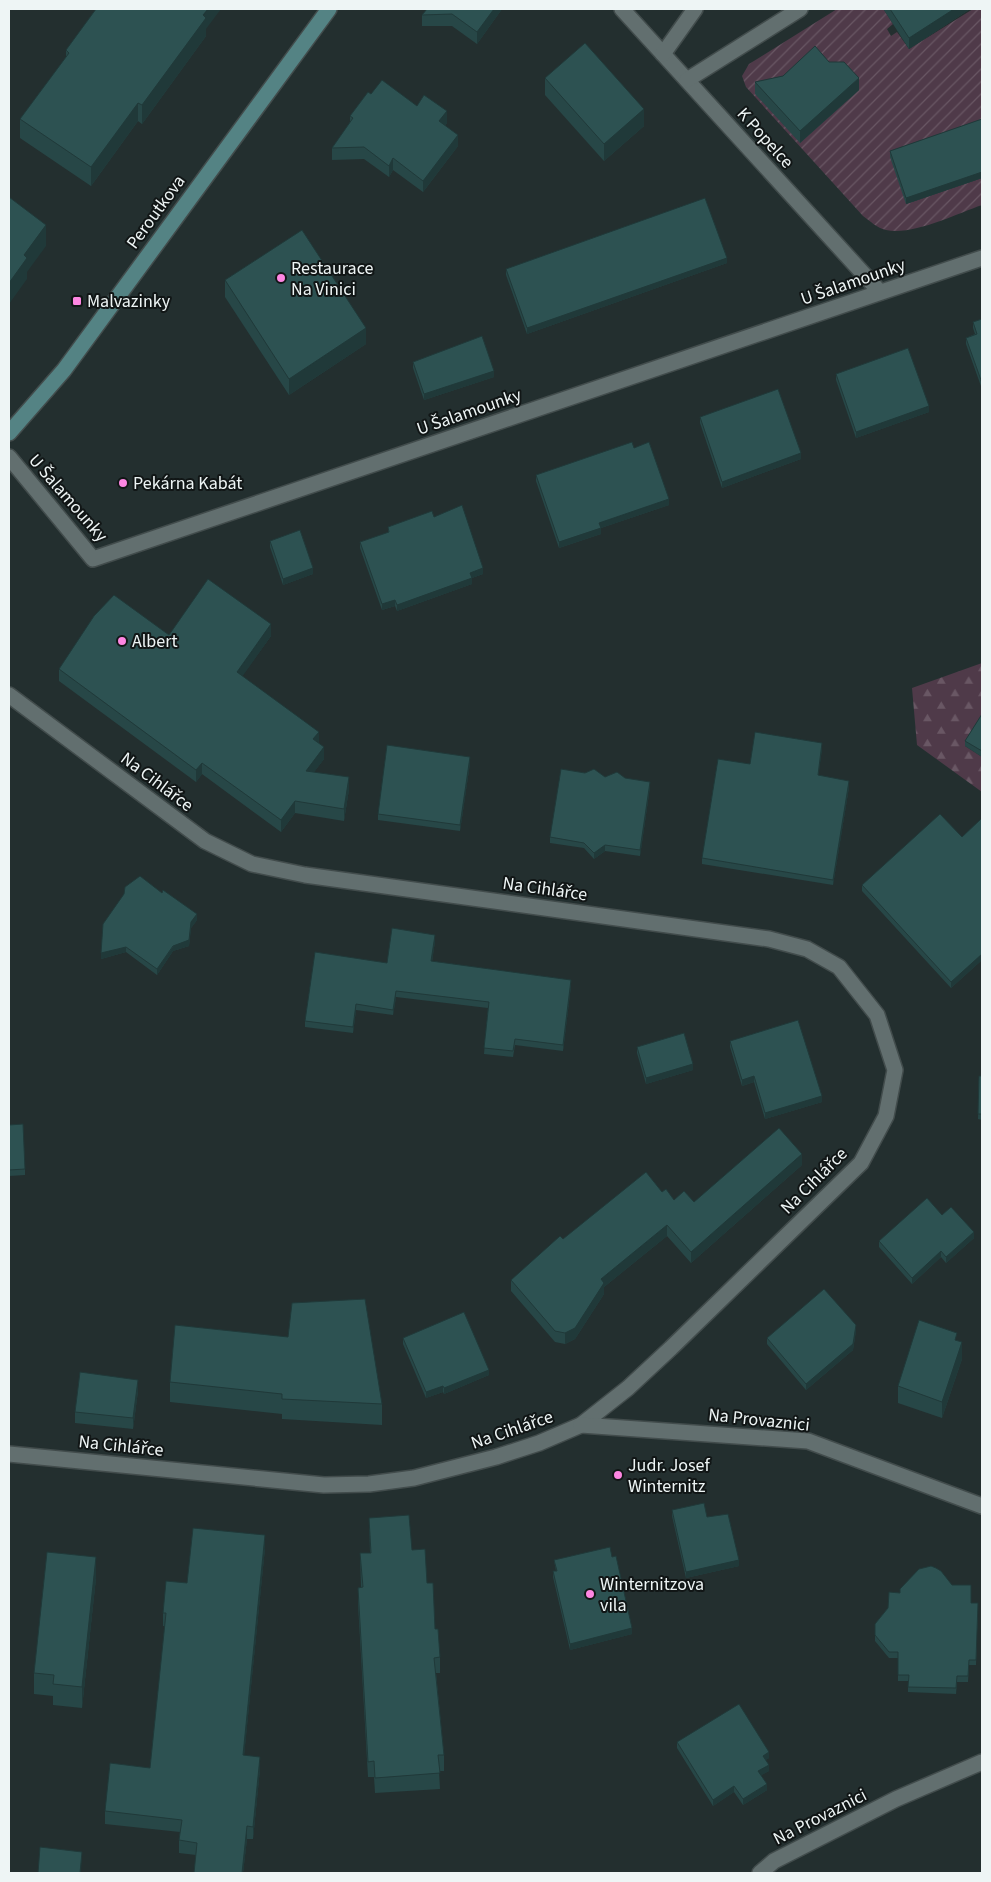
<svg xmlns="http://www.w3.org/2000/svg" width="991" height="1882" font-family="'Source Sans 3',sans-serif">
<defs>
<pattern id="forest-firs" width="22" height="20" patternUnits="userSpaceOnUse" patternTransform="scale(1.25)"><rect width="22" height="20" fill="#4f3a49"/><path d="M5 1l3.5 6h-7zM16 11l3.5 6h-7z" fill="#695764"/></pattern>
<pattern id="garden-furrows" width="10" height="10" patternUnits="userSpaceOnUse" patternTransform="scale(1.25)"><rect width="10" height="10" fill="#4f3a49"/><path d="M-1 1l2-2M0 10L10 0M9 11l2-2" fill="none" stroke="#695764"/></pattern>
</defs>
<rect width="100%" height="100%" fill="#232f2f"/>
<path fill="url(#forest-firs)" d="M982,663V720L965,746L982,757V792L917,745L912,688Z"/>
<path fill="url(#garden-furrows)" d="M837,9H886L884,10L893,24L887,29L891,36L897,32L909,49L973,9H982V125L906,204L982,178V205C956,214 912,236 886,230C877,228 870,221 863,216L746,87L742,76L749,64Z"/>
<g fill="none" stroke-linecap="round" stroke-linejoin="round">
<defs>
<g id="street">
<path d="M622,9L880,292"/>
<path d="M663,54L695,9"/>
<path d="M687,80L800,9"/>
<path d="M9,457L93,559L982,258"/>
<path d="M9,695L205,841L252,864L305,875L769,939L807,949L839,967L877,1015L895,1070L886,1116L861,1163L671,1348L628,1388L581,1425L539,1443L496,1457L414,1478L369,1484L324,1485L9,1454"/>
<path d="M581,1425L808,1441L982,1506"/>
<path d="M760,1873L774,1861L896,1799L982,1762"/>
</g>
<path id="secondary" d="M9,433L64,370L329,9"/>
</defs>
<use href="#street" stroke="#424c4c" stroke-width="18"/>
<use href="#secondary" stroke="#424c4c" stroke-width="18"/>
<use href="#street" stroke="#626f6f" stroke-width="15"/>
<use href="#secondary" stroke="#548384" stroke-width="15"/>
</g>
<g fill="#274747">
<path d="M502,9L477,44L452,26H422V15Z"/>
<path d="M884,9H970L909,49L884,10Z"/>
<path d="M206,29V36L142,124L138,121L91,186L20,138V119L66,58V50Z"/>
<path d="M829,62L859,90L800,143L755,94V82L783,76Z"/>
<path d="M545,78L644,126L604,161L545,95Z"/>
<path d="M371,94L417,106L447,123L445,125L458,146L423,192L393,170L389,177L364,159L332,160V148L350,123V116Z"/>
<path d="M982,119V178L906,204L890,157V151Z"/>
<path d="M727,263L527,334L506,275V269Z"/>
<path d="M225,280L366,344L289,395L225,297Z"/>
<path d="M982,319V389L966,344V338L975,334L973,328V322Z"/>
<path d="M413,362L494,377L424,400L413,368Z"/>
<path d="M836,374L929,412L856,438L836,380Z"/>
<path d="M700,417L801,459L722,488L700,423Z"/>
<path d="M634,448L669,505L601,528V534L559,548L536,481V475Z"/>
<path d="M434,517L483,574L472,578V584L397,611L395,606L382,610L360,548V542L388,533V527Z"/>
<path d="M270,541L313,574L283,585L270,547Z"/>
<path d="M169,635L271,636L242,676L319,743L324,759L314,772L349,789L344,821L295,813L281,832L202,774L196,782L59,681V669Z"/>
<path d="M982,714V757L965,746V741Z"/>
<path d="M822,749L818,776L849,787L833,885L702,864V858L750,764Z"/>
<path d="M470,763L460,831L378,820V814Z"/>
<path d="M605,777L625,778L650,787L640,856L605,851L594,859L584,848L550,843V837Z"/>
<path d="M982,820V960L951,988L862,891V885L962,837Z"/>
<path d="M197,920L191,928L189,946L173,951L157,975L126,952L101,959V953Z"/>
<path d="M435,941L432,962L571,986L563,1051L515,1045L513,1057L484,1054L488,1008L396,997L393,1015L356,1010L353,1033L305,1027V1021L387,963Z"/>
<path d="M730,1041L822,1102L765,1119L754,1082L742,1086L730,1047Z"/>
<path d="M637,1047L693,1070L646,1084L637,1053Z"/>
<path d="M979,1076H982V1120L978,1119Z"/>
<path d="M9,1125L25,1169V1175L9,1176Z"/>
<path d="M802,1165L691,1263L667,1236L604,1287V1294L575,1339L565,1344L555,1342L511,1291V1280L563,1239L662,1192L674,1200L694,1202Z"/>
<path d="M942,1215L974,1238L946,1263L941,1257L912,1284L879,1247V1241Z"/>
<path d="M856,1330L853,1350L806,1390L767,1344V1338Z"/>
<path d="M288,1337L382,1404V1425L282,1419V1414L170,1402V1382Z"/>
<path d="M403,1338L489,1375L444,1394L443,1392L426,1398L403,1344Z"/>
<path d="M957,1341L962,1359L942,1418L898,1403V1386Z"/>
<path d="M138,1391L133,1429L75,1423V1412Z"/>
<path d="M672,1510L707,1517L739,1566L686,1578L672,1516Z"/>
<path d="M369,1518L412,1550L427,1583L440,1657V1673H436L444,1755V1771H439L440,1789L375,1793L374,1777H368L358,1604V1588L361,1587L360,1553H370Z"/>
<path d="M265,1548L244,1755L260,1769L253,1839H247L243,1873H194L196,1855L179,1853V1840L180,1832L105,1824V1811L150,1768L165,1626H163V1613L187,1583Z"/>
<path d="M554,1560L632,1634L570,1650L553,1577V1571H556Z"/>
<path d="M96,1578L82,1708L53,1705V1696L34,1694V1673Z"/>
<path d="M952,1585L971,1603H978L976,1665H969L968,1682H957L956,1694L908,1692V1681H898V1658H889L875,1641V1624L900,1593Z"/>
<path d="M677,1742L769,1758L765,1760L769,1771L761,1775L767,1790L743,1805L734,1792L713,1806L677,1748Z"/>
</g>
<g fill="#203939">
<path d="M208,9H221L206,29V36L142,124V105Z"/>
<path d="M494,9H502L477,44V32Z"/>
<path d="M954,9H970L909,49V38Z"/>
<path d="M859,78V90L800,143V131Z"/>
<path d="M138,103V121L91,186V167Z"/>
<path d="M644,109V126L604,161V144Z"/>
<path d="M447,111V123L439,133V121Z"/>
<path d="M458,135V146L423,192V181Z"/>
<path d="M393,158V170L389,177V166Z"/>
<path d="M982,172V178L906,204V198Z"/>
<path d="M46,225V246L27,272V279L9,304V283L24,255Z"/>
<path d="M727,258V263L527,334V328Z"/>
<path d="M366,328V344L289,395V379Z"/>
<path d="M494,371V377L424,400V394Z"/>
<path d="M929,406V412L856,438V432Z"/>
<path d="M801,453V459L722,488V482Z"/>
<path d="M669,499V505L601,528V534L559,548V542L599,523Z"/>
<path d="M313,568V574L283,585V579Z"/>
<path d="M483,568V574L472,578V584L397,611V605L470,573Z"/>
<path d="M395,600V606L382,610V604Z"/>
<path d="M271,624V636L237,684V672Z"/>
<path d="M319,732V743L313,739Z"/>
<path d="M822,743V749L818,781V775Z"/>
<path d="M324,747V759L306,783V771Z"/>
<path d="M470,757V763L460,831V825Z"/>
<path d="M202,763V774L196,782V770Z"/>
<path d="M349,777V789L344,821V809Z"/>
<path d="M849,781V787L833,885V880Z"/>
<path d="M650,782V787L640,856V850Z"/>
<path d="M295,801V813L281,832V820Z"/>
<path d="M605,845V851L594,859V853Z"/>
<path d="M197,914V920L191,928L189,946L173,951L157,975V969Z"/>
<path d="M435,935V941L431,967V961Z"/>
<path d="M126,947V952L101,959V953Z"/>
<path d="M982,954V960L951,988V982Z"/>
<path d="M571,980V986L563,1051V1045Z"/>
<path d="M396,991V997L393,1015V1010Z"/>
<path d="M356,1004V1010L353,1033V1027Z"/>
<path d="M693,1064V1070L646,1084V1078Z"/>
<path d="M754,1076V1082L742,1086V1080Z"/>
<path d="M822,1096V1102L765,1119V1113Z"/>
<path d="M802,1154V1165L691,1263V1252Z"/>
<path d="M667,1225V1236L604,1287V1294L575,1339L565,1344V1333L601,1279Z"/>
<path d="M974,1232V1238L946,1263V1257Z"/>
<path d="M941,1251V1257L912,1284V1278Z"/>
<path d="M856,1325V1330L853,1350L806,1390V1384Z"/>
<path d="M962,1342V1359L942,1418V1402Z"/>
<path d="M489,1370V1375L444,1394V1388Z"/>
<path d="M138,1380V1391L133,1429V1418Z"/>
<path d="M443,1386V1392L426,1398V1392Z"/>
<path d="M265,1535V1548L243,1767V1755Z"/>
<path d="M96,1557V1578L82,1708V1687Z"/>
<path d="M739,1560V1566L686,1578V1572Z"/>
<path d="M632,1628V1634L570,1650V1644Z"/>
<path d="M769,1752V1758L763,1762V1756Z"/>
<path d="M260,1757V1769L253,1839V1827Z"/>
<path d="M769,1765V1771L758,1777V1771Z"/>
<path d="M767,1784V1790L743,1805V1799Z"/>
<path d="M734,1786V1792L713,1806V1800Z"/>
<path d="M247,1826V1839L243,1873H242Z"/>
<path d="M82,1852L81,1873H80Z"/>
</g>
<g fill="#2d5252" stroke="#203939">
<path d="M96,9H208L203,15L206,18L142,105L138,103L91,167L20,119L69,53L66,50Z"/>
<path d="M427,9H494L477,32L452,14L422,15Z"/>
<path d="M890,9H954L909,38Z"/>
<path d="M585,43L644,109L604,144L545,78Z"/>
<path d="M815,46L829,62H844L859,78L800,131L755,82L783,76Z"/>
<path d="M382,80L417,106L424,95L447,111L439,121L458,135L423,181L393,158L389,166L364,147L332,148L353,118L350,116L368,92L371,94Z"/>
<path d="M982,119V172L906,198L890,151Z"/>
<path d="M9,197L46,225L24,255L27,258L9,283Z"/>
<path d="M705,198L727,258L527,328L506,269Z"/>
<path d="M302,230L366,328L289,379L225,280Z"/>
<path d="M982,319V383L966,338L977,334L973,322Z"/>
<path d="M482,336L494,371L424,394L413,362Z"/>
<path d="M908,348L929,406L856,432L836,374Z"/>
<path d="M778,389L801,453L722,482L700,417Z"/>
<path d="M632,442L634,448L649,442L669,499L599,523L601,528L559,542L536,475Z"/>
<path d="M462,505L483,568L470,573L472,578L397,605L395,600L382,604L360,542L389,532L388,527L432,511L434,517Z"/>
<path d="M300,530L313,568L283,579L270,541Z"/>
<path d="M208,579L271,624L237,672L319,732L313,739L324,747L306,771L349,777L344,809L295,801L281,820L202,763L196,770L59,669L94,616L114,595L169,635Z"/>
<path d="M982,714V751L965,741Z"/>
<path d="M755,732L822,743L818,775L849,781L833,880L702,858L718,759L750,764Z"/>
<path d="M387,745L470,757L460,825L378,814Z"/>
<path d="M561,769L585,773L594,769L605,777L617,772L625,778L650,782L640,850L605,845L594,853L584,843L550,837Z"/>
<path d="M940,814L962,837L981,819L982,820V954L951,982L862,885Z"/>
<path d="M140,876L162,893L163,890L197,914L191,922L189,940L173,946L157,969L126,947L101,953L103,924L124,894L125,887Z"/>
<path d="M392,928L435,935L431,961L571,980L563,1045L515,1039L513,1051L484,1048L489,1002L396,991L393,1010L356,1004L353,1027L305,1021L315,952L387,963Z"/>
<path d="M798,1020L822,1096L765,1113L754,1076L742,1080L730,1041Z"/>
<path d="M684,1033L693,1064L646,1078L637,1047Z"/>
<path d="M979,1076H982V1114H978Z"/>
<path d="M23,1124L25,1169L9,1170V1125Z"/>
<path d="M779,1128L802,1154L691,1252L667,1225L601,1279L604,1283L575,1328L565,1333L555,1331L511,1280L560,1236L563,1239L646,1172L662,1192L666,1189L674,1200L684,1191L694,1202Z"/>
<path d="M927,1198L942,1215L951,1207L974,1232L946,1257L941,1251L912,1278L879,1241Z"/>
<path d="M824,1289L856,1325L853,1344L806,1384L767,1338Z"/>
<path d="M365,1299L382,1404L282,1399V1394L170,1382L175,1325L288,1337L292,1303Z"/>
<path d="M464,1312L489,1370L444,1388L443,1386L426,1392L403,1338Z"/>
<path d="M919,1320L957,1333L955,1340L962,1342L942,1402L898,1386Z"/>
<path d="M80,1372L138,1380L133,1418L75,1412Z"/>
<path d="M704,1503L707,1517L728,1514L739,1560L686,1572L672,1510Z"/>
<path d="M409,1515L412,1550L425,1549L427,1583H433L435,1629H438L440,1657L434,1658L444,1755H438L440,1773L375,1778L374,1761L368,1762L358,1588L363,1587L360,1553H371L369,1518Z"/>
<path d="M193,1528L265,1535L243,1755L260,1757L253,1827L247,1826L242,1873H194L197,1843L179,1840L182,1820L105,1811L110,1763L150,1768L166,1613H163L166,1581L187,1583Z"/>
<path d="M610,1547L612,1557L616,1556L632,1628L570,1644L553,1571H557L554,1560Z"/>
<path d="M47,1552L96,1557L82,1687L53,1684L54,1675L34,1673Z"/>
<path d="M931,1566L936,1568L941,1571L952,1585H971V1603H978L976,1660H969L968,1676H957L956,1688L908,1687L909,1675H898V1652H889L875,1635V1624L888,1608L889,1592L900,1593V1589L919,1569Z"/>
<path d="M739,1704L769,1752L763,1756L769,1765L758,1771L767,1784L743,1799L734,1786L713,1800L677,1742Z"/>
<path d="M40,1847L82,1852L80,1873H38Z"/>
</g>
<g fill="#fd86e2" stroke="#111616" stroke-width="2">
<circle cx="281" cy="278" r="5"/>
<rect x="72" y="296" width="10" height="10" rx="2.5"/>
<circle cx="123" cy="483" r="5"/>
<circle cx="122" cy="641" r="5"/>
<circle cx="618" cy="1475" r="5"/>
<circle cx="590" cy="1594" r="5"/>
</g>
<g text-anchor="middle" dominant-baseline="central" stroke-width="4" stroke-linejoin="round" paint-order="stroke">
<g font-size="18" fill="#eef5f5" stroke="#111616">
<text transform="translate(765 138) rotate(48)">K Popelce</text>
<text transform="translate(156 212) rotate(-54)">Peroutkova</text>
<text transform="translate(853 282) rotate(-19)">U Šalamounky</text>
<text transform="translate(469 412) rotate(-19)">U Šalamounky</text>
<text transform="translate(68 498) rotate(49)">U Šalamounky</text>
<text transform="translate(157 782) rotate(37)">Na Cihlářce</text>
<text transform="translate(545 889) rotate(8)">Na Cihlářce</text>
<text transform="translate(814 1181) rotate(-45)">Na Cihlářce</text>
<text transform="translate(759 1420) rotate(6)">Na Provaznici</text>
<text transform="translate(512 1430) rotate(-19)">Na Cihlářce</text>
<text transform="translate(121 1446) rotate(6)">Na Cihlářce</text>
<text transform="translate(820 1817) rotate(-27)">Na Provaznici</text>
</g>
<g font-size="18" fill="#eef5f5" stroke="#111616" text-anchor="start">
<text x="291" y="268">Restaurace<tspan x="291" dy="21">Na Vinici</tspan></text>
<text x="87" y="301">Malvazinky</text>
<text x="133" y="483">Pekárna Kabát</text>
<text x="132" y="641">Albert</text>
<text x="628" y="1465">Judr. Josef<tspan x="628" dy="21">Winternitz</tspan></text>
<text x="600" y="1584">Winternitzova<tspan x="600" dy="21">vila</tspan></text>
</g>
</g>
<rect width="991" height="1882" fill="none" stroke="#eef5f5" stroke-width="20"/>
</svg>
